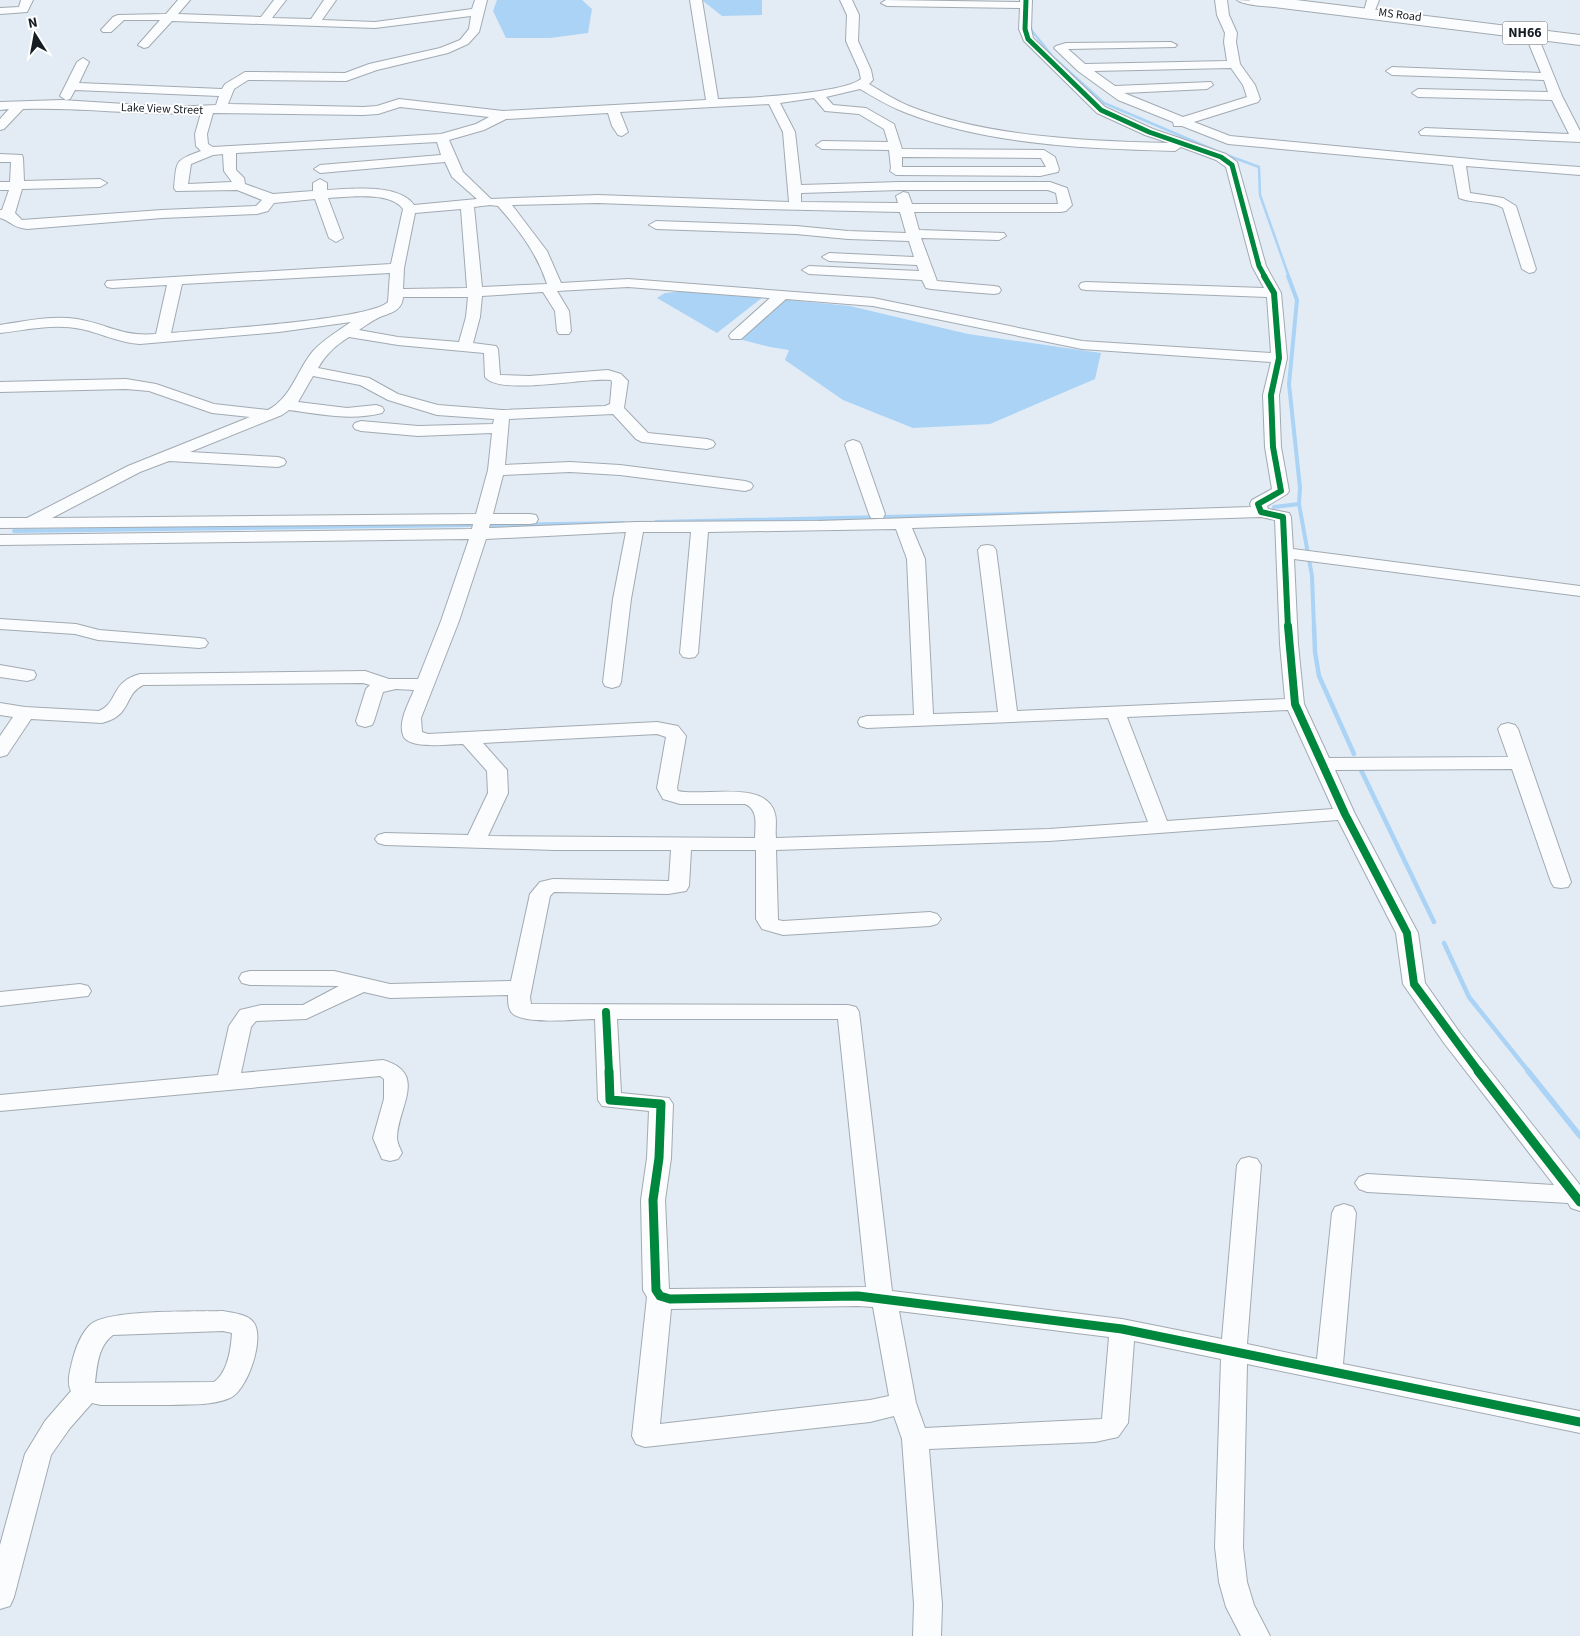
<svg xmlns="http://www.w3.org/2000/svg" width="1580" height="1636" font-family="'Source Sans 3',sans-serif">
<rect width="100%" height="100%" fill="#e3ecf5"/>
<g fill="#aad3f6">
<path d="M497,0H582L592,9L588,33L550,38H506L493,11Z"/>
<path d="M702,0H762V15L722,16Z"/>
<path d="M697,290L763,297L717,333L657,298L665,293Z"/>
<path d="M779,299L850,306L968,334L1101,353L1095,379L990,424L913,428L843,400L785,360L789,350L770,347L731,337Z"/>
</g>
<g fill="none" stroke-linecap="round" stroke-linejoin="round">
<g stroke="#aad3f6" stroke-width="2.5">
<path d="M1030,24L1032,31L1053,57L1104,103L1214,150"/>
<path d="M1224,154L1259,167L1260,195L1289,277"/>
</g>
<g stroke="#aad3f6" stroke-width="4">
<path d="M1288,276L1297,300L1289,384L1300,488L1299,504L1312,576L1314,628"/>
<path d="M1274,507L1299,504"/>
<path d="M656,522L1108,512"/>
<path d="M492,525L624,523"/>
<path d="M14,531L470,525"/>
</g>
<g stroke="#aad3f6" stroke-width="4.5">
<path d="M1314,626L1315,652L1319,676L1354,754"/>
<path d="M1361,770L1434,922"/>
<path d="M1444,943L1469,997L1529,1072"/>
</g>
<path stroke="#aad3f6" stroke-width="5.5" d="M1528,1071L1580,1136"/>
<defs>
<g id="minor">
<path d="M21,0H33L27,12L0,14V8L19,7Z"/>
<path d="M178,0H190L178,14L261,17L274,0H286L272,18L311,19L324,0H336L322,20L375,22L472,9L475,0H487L479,32L468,44L448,53L377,70L346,81L248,80L234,89L228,104L363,107L377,106L399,99L503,111L706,100L690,0H702L718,99C746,98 842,94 861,79L859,70L846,41L847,15L840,0H852L859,15L858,41L871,70L873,80L869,84C882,92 895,100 909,106C985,137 1087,141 1169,143L1145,135L1097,113L1024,41L1019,29L1020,8L887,6L881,3L886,0L1020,2V0H1032L1031,29L1033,38L1105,107L1153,129L1226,154L1237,162L1266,266L1281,293L1287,358L1279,395L1281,447L1289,491L1287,494L1267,506L1268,509L1289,513L1291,517L1293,549L1580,586V596L1294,559L1298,644L1304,704L1329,758L1508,757L1498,729L1501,725L1508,723L1515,725L1518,729L1571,882L1568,887L1561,888L1554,887L1551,882L1512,769L1335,770L1355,814L1418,933L1425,983L1460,1033L1580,1185V1211L1571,1208L1568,1203L1367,1192L1359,1189L1355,1183L1359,1177L1367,1174L1554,1185L1444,1043L1403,984L1396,933L1338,820L1049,841L776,850L778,920L783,921L930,912L937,914L941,919L937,924L930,926L783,935L762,929L756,919V850H691L689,886L686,891L668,894L554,892L550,896L530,997L531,1004L848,1005L856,1007L859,1012L892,1291L1122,1319L1222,1339L1237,1165L1241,1159L1249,1157L1257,1159L1261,1165L1247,1344L1317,1359L1332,1213L1335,1207L1344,1204L1353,1207L1356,1213L1343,1364L1580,1411V1433L1247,1364L1243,1547L1247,1582L1254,1605L1270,1636H1241L1226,1607L1219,1582L1215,1547L1221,1359L1134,1341L1128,1423L1118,1437L1095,1442L929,1449L942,1604L941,1636H913L914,1604L902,1439L894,1416L870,1422L645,1447L636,1444L632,1436L647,1297L643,1290L641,1200L647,1158L649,1111L602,1106L598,1100L595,1019C575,1019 529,1025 513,1014C508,1010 508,1002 508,995L390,998L364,992L306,1019L256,1021L251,1027L241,1073L383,1060C429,1073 397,1108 397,1138C397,1143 400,1148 402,1153L398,1159L390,1161L382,1159L373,1138L384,1099V1079L380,1076L0,1111V1095L218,1075L229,1026L240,1010L261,1005H303L339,986L250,985L242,983L239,978L242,973L250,971H334L390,984L511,981L530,894L540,882L553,879L669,881L671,850H555L385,845L378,843L375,839L378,835L385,833L468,835L488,793L487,771L463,744C451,744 407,750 403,735C398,721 409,703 414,690L396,689L383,692L374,721L372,725L365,727L358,725L356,721L366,689L370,685L363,683L143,685C123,695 133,715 102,723L31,719L7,755L0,757V736L13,717L0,715V703L25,707L99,711C119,702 110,682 140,674L365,671L389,679H418L441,621L469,539L0,545V535L472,529L473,524L0,528V518H27L128,466L250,417L212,413L149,391L126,389L0,392V382L126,379L156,384L214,404L268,410C292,397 297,370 313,351C324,339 338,331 351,322L279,332L140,344C119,343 101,333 81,329C54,323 26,330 0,333V325C25,321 51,315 77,319C108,324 121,337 156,334L167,285L112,288L107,287L105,284L107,281L391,264L403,209C391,191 347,197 328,198L343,238L336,242L329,238L315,199L274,203L268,211L257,214L162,218L27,229C11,227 13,222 0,218V210H2L9,190H0V182H10L11,162H0V154L22,155L23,158L24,181L100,179L107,183L100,187L22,189L15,213L22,220L162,210L256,206L262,200L237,190L176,191L174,188C177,160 174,161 201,151L196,146L195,134L201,113C142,116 83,107 23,109L4,129L0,130V119L9,109L0,110V102L62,100L172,107L216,105L219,96L75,90L70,99L66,100L60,96L77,62L83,58L89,62L79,83L222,89L225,84L245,72L345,73L369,64L440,48L460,40L469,29L471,16L375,28L172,21L148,47L144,48L138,45L160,20H124L111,32H103L101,30L113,17L118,15L166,14ZM860,89C874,97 888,106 904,112C987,145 1087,149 1175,151L1181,147L1216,160L1226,167L1252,266L1264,288L1086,282L1081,283L1079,286L1081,289L1086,290L1267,297L1271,353L1082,341L873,298L628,279L561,283L547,251L512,205L598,203L759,209L900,212L906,233L848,231L796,226L656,221L649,225L656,229L796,234L848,239L909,241L914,257L829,253L822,257L829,261L917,265L919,271L809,266L802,270L809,274L922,280L926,288L931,289L994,294L999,293L1001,290L999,287L994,286L937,281L921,238L999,240L1006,236L1004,233L919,230L914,212H1061L1066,211L1072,205L1067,188L1050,182H900L801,185L795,132L780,103L814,98L825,111L859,114L884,129L888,142L822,141L816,145L822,149L889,150L891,168L890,171L896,175L1040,176L1058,172L1059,169L1055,157L1044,150L902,149L894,124L866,108L833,105L826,97ZM769,104L783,132L789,202L598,195L491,199L463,172L449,140L484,130L506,119L608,113L612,126L618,135L622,136L628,132L620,112ZM400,107L489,117L476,124L441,134L213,147L208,144L207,134L213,113L363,115L378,114ZM437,142L441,155L320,165L314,169L320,173L445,162L452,177L477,199L414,205C399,183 351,189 327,190V183L320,179L313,183V191L273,194L245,184L244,178L236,170V153ZM223,154L224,171L232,182L188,184L191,164L213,155ZM902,157L1041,158L1046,167H902ZM900,190H1048L1056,193L1058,204H912L908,193L903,192L896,196L898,203L801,202V193ZM490,205L498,206C519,230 537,253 547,284L482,287L474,207ZM461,209L467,288L403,289L404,268L415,213ZM390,273L388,302C370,320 206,330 171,333L182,284ZM628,287L770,298L731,333L729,336L731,339H741L786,299L873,306L1082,349L1271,362L1263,395L1265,447L1272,489L1252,500L1250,504L1251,507L818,521L636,522L489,528L490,524H530L536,523L538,519L536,515L530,514H493L503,475L570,472L620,475L745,491L751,489L753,486L751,483L745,481L620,465L570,462L505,465L509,419L613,414L636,439L642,442L707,449L713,447L715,444L713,441L707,439L648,433L624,408L628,381L621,374L608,370L529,376L500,375L498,349L496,346L473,343L480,317L482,296L543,292L555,311L557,331L559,334H569L571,331L569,311L557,291ZM403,297H468L466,317L459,342L398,337L359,330C365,326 370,322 376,319C387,313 402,313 403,297ZM349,337L398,345L484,353L485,377C499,396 587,377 611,380L612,382L610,404L605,406L502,410L438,405L398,394L369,378L318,368C326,354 335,346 349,337ZM313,376L360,385L388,400L437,415L494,419L493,424L418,426L361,421L355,423L353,426L355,429L361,431L418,436L492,433L488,470L476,514L52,518L140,472L169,461L278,467L284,465L286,462L284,459L278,457L190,452L282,415L289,410C320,414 351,421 382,413L384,410L382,407L376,405L347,408L298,402ZM1261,517L1275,520L1280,644L1285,699L1017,711L996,550L993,546L987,545L981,546L978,550L998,712L933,714L925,559L912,528ZM896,529L907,559L914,715L867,716L860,718L858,722L860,726L867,728L1108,718L1148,822L1049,829L776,838C775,830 777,821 775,814C767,779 703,797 678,791L677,788L686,736L678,726L657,722L428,734L422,732L421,718L459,621L486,539L626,532L613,599L603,682L605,686L612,688L619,686L621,682L631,599L643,532H691L680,653L683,657L689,658L695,657L698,653L708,532ZM1288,710L1333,809L1167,821L1127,717ZM657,734L666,737L657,788L663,799L680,804H745C759,810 755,825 755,838L488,836L508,793L507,770L483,743ZM617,1019H838L866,1287L669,1289L665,1200L671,1158L673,1104L669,1098L621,1093ZM858,1306L873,1307L889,1396L870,1400L660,1424L671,1309ZM899,1311L1109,1337L1102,1419L925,1428L916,1403Z"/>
<path d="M1215,0H1227L1229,15L1237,33L1236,42L1240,64L1255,85L1260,99L1258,102L1194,122L1230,136L1492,161L1580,167V175L1466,166L1470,193L1503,198L1516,206L1536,269L1534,272L1529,273L1522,269L1503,208C1490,200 1473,204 1459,198L1453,165L1228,144L1182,126H1174L1173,122L1118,100L1078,71L1054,48L1056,46L1066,43L1171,42L1177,45L1175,47L1068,49L1085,64L1227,61L1224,42L1225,33L1217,15ZM1231,68L1243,85L1247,97L1183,117L1124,93L1207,89L1213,85L1211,82L1115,86L1094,71Z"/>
<path d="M1237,0L1280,2L1282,4C1276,9 1243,5 1237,0Z"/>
<path d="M1367,0H1379L1374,13L1370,14L1364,11Z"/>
<path d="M1531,31L1537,34L1562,96L1580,131V142L1421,135L1419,132L1425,128L1569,134L1552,100L1418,97L1412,93L1418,89L1548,92L1544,80L1392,75L1386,71L1392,67L1541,73L1525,34Z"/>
<path d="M853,440L859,442L861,445L885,514L883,518H871L869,514L845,445L847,442Z"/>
<path d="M0,619L76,624L99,630L199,638L205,639L208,643L205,647L199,648L98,640L75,634L0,629Z"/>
<path d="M0,665L34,671L36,675L34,679L27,681L0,677Z"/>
<path d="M80,984L88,986L91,991L88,996L0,1006V992Z"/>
<path d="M223,1311C233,1313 248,1314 254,1323C265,1339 247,1391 230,1398C211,1406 190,1404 170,1405C147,1405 124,1405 101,1405L92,1403L70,1428L51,1455L14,1597L10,1606L0,1609V1545L25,1454L45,1421L71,1391C66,1382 71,1367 73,1358C76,1347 82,1332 91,1324C110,1309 195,1312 223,1311ZM223,1331L232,1333C231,1349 228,1372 214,1382L95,1383C97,1366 98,1346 113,1335Z"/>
</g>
<path id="highway" d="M1249,0H1296L1580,35V45L1257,5L1252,3Z"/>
</defs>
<use href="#minor" stroke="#a2aab1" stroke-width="2"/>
<use href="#highway" stroke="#a2aab1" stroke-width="2"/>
<use href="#minor" fill="#fbfcfe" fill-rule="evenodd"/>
<use href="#highway" fill="#fbfcfe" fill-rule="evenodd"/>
<defs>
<path id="cycleway-far3" d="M1026,0L1025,29L1028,39L1101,110L1149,132L1221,157L1232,165L1259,266L1265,277"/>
<path id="cycleway-far2" d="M1264,276L1274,293L1279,358L1271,395L1273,447L1281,491L1258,504L1261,512L1283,517L1288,628"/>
<g id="cycleway-far1">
<path d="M1288,626L1295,704L1345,814L1407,933L1414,984L1479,1072"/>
<path d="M606,1012L609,1072"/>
</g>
<g id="cycleway">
<path d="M609,1071L610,1100L661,1104L659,1158L653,1200L656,1290L660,1296L670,1299L858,1296L1122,1329L1580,1422"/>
<path d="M1478,1071L1580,1202"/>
</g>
</defs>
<use href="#cycleway-far3" stroke="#fff" stroke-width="7"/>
<use href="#cycleway-far2" stroke="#fff" stroke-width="9"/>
<use href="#cycleway-far1" stroke="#fff" stroke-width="11"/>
<use href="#cycleway" stroke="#fff" stroke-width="12"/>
<use href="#cycleway-far3" stroke="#00873e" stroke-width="5"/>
<use href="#cycleway-far2" stroke="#00873e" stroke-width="6"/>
<use href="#cycleway-far1" stroke="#00873e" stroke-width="8"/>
<use href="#cycleway" stroke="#00873e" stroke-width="9"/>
</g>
<g text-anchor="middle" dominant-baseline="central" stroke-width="4" stroke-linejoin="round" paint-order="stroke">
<g font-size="12" fill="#151c23" stroke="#fff">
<text transform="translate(1400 15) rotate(7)">MS Road</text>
<text transform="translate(162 109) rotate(2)">Lake View Street</text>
</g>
<rect fill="#fff" stroke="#5b6065" stroke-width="1" x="1502.5" y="21.5" width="45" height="23" rx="4"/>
<g font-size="14" font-weight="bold" fill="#151c23">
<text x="1525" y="33">NH66</text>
</g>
</g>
<g transform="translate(35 35) rotate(349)" stroke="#ffffff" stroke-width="4" paint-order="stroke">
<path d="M0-4L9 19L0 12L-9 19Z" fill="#151c23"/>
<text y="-8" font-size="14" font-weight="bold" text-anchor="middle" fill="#151c23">N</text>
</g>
</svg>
